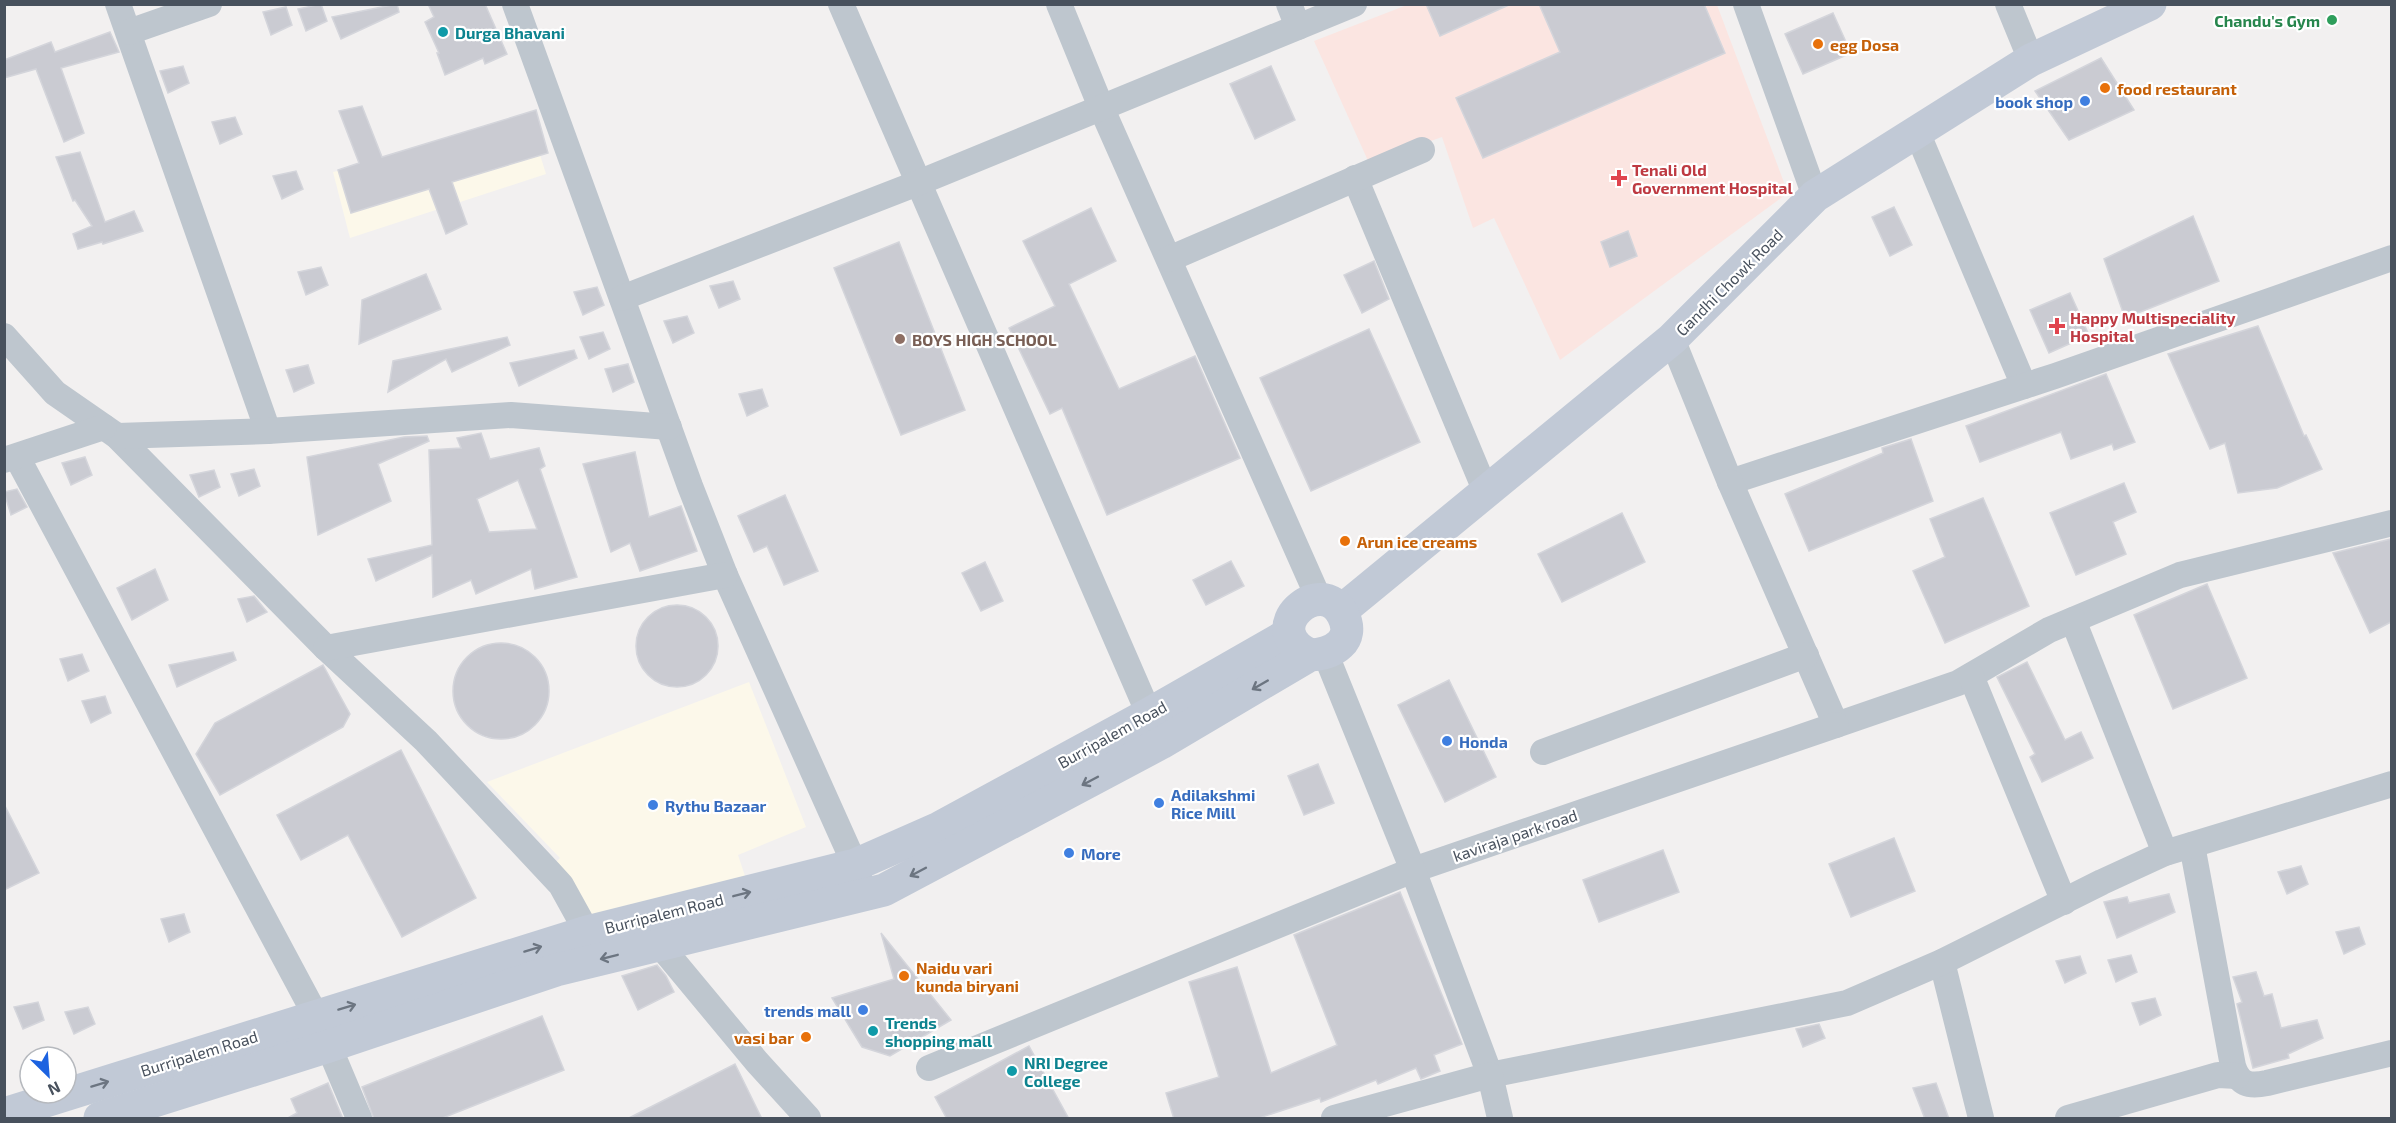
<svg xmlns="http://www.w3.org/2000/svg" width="2396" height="1123" font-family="'Exo 2',sans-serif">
<rect width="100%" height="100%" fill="#f2f0f0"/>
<g fill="#fcf8ea">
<path d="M531,126L546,174L350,238L333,172Z"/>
<path d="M749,682L806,827L738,855L745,876L588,918L554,864L560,858L487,782Z"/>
</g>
<path fill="#fbe5e1" d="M1407,5H1717L1788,193L1560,360L1494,218L1473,228L1442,137L1369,163L1314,41Z"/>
<g fill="#cacbd2" stroke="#d4d5db" stroke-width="1.5" fill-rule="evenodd">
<path d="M321,4L327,21L306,31L298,9Z"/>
<path d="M397,4L399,12L341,39L332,17Z"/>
<path d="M428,4H485L507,54L485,64L483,58L445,75L437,53H439L425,22L434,17Z"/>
<path d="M1426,4H1511L1440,36Z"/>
<path d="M1539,4H1704L1725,53L1483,158L1456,98L1560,52Z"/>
<path d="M286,7L292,25L271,35L263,12Z"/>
<path d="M1833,13L1851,53L1803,74L1785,34Z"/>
<path d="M110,32L119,52L61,68L84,133L64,142L36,69L4,78V60L51,42L55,52Z"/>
<path d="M2101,58L2134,110L2069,140L2035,91Z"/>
<path d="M183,66L189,83L168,93L160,71Z"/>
<path d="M1271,66L1295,120L1255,139L1230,84Z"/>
<path d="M362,106L382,157L536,110L548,153L452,182L467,224L446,234L429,189L351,213L338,170L359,163L339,111Z"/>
<path d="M235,117L242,134L220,144L212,122Z"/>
<path d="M80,152L105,222L134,211L143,231L103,244L102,242L78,249L73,234L92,226L75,200L73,201L56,157Z"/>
<path d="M296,171L303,189L282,199L273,176Z"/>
<path d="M1894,207L1912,245L1890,256L1872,217Z"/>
<path d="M1091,208L1116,261L1069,284L1119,389L1195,356L1240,458L1107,515L1062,408L1050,414L1009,328L1055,306L1023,241Z"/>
<path d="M2193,216L2219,281L2125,318L2104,259Z"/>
<path d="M1628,231L1637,256L1610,267L1601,242Z"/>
<path d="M899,242L965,410L901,435L834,268Z"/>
<path d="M1374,261L1389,299L1362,313L1344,275Z"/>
<path d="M321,267L328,285L306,295L298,272Z"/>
<path d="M426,274L441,309L359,344L362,300Z"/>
<path d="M733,281L740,299L719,308L710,286Z"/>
<path d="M597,287L604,305L583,315L574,292Z"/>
<path d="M2070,293L2089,335L2049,353L2030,310Z"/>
<path d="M687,316L694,333L673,343L664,321Z"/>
<path d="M2258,326L2304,436L2306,435L2322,469L2277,488L2238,493L2225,443L2210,449L2168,354Z"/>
<path d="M1369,329L1420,442L1311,491L1260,378Z"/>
<path d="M603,332L610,349L589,359L580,337Z"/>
<path d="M507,337L510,345L452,372L446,359L388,392L393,361Z"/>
<path d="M574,350L577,358L519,386L510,363Z"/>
<path d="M628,364L634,382L613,392L605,369Z"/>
<path d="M308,365L314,383L294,392L286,370Z"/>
<path d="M2106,374L2135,442L2114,450L2112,444L2071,459L2061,432L1980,462L1966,426Z"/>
<path d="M762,389L768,406L747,416L739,394Z"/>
<path d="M481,433L490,459L539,448L545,466L540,469L577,577L535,589L531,569L476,594L471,580L433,597L432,555L376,581L368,559L432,545L429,450L461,448L457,438ZM518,480L537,529L489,532L477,499Z"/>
<path d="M427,436L429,441L378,464L391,501L318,535L307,457L404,437Z"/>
<path d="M1911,439L1933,501L1809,551L1785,494L1883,453L1882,448Z"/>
<path d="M635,452L649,517L681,506L697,551L640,571L630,543L611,552L583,464Z"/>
<path d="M85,457L92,475L71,485L62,463Z"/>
<path d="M254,469L260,486L239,496L231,474Z"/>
<path d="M214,470L220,487L199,497L190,475Z"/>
<path d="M2124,483L2136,512L2113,522L2126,554L2076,575L2050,513Z"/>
<path d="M17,489L27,507L11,515L4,492Z"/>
<path d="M785,495L818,571L784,585L767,546L754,552L738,516Z"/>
<path d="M1983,498L2029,606L1945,643L1913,571L1945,557L1930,519Z"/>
<path d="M1622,513L1645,562L1562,602L1538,554Z"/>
<path d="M2391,539V622L2370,633L2333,553Z"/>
<path d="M1231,561L1244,586L1206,605L1193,580Z"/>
<path d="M985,562L1003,601L981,611L962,573Z"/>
<path d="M155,569L168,600L132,620L117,588Z"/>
<path d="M2207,584L2247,678L2173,709L2134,615Z"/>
<path d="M254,596L267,612L247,622L238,599Z"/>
<circle cx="677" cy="646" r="41"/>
<circle cx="501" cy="691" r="48"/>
<path d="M233,652L236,660L177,687L169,665Z"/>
<path d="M82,654L89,671L68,681L60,659Z"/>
<path d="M2027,662L2065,740L2081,732L2093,758L2042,782L2030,757L2035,754L1997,677Z"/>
<path d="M323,665L350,714L343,727L220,795L196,754L215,723Z"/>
<path d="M1449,680L1496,777L1445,802L1398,705Z"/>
<path d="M105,696L111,713L91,723L82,701Z"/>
<path d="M401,750L476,898L402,937L348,835L301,860L277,815Z"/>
<path d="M1318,764L1334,803L1304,815L1288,776Z"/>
<path d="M4,804L39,873L4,890Z"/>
<path d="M1894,838L1915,891L1851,917L1829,864Z"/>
<path d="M1663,850L1679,892L1599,922L1583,880Z"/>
<path d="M2301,866L2308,884L2287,894L2278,872Z"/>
<path d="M1400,892L1462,1044L1434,1055L1440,1071L1421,1079L1416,1068L1378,1084L1376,1080L1321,1102L1320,1098L1256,1119H1174L1166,1093L1219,1077L1189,982L1237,967L1271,1073L1337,1045L1294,935Z"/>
<path d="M2169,894L2175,912L2117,938L2104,902L2127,897L2129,903Z"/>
<path d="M184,914L190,932L169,942L161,919Z"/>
<path d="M2359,927L2365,944L2344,954L2336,932Z"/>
<path d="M881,933L951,1020L890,1056L862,1047L832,998L894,979Z"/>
<path d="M2131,955L2137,972L2116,982L2108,960Z"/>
<path d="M2080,956L2086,973L2065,983L2056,961Z"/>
<path d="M657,965L666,976L674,992L638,1010L622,976Z"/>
<path d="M2256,972L2264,996L2272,994L2281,1028L2317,1020L2323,1038L2288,1054L2289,1058L2253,1068L2237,1004L2242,1002L2233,977Z"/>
<path d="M2155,998L2161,1015L2140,1025L2132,1003Z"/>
<path d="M38,1002L44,1020L23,1029L14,1007Z"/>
<path d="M88,1007L95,1024L74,1034L65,1012Z"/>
<path d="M542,1016L564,1070L440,1119H374L362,1087Z"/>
<path d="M1819,1024L1825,1038L1803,1047L1796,1029Z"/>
<path d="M1029,1046L1069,1119H947L935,1097Z"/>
<path d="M735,1064L762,1119H627Z"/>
<path d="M328,1083L343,1119H286L297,1113L291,1099Z"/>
<path d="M1936,1083L1949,1119H1925L1913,1088Z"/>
</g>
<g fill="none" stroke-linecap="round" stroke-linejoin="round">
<g stroke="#bec6ce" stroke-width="26">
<path d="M118,4L268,431"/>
<path d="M515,4L690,486L725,575L855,865L860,881"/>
<path d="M841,4L1149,714"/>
<path d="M1059,4L1101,107L1319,599"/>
<path d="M1289,4L1298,27"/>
<path d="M1746,4L1815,196"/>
<path d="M2008,4L2031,60"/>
<path d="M129,32L209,4"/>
<path d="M1917,132L2024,386"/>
<path d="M1355,178L1486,492"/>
<path d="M1169,259L1422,150"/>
<path d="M622,298L918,183L1354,4"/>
<path d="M4,336L55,393L117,436L326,648L426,741L549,872L561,885L587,932"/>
<path d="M1672,339L1730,482L2055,376L2392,258"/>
<path d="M117,436L268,431L511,415L669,427"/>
<path d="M17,457L316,1016L359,1118"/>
<path d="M4,460L104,427"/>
<path d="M1730,482L1836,725L1958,683L2049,630L2180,575L2392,523"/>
<path d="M2073,620L2165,853"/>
<path d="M326,648L725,575"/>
<path d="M1326,655L1413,870L1836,725"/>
<path d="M1971,676L2064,902"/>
<path d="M1543,752L1806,655"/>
<path d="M2192,845L2233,1066C2239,1084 2248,1087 2267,1083L2392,1053"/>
<path d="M659,944L757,1062L808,1118"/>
<path d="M1942,962L1981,1118"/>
<path d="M929,1068L1413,870L1490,1075L1847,1003L1942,962L2102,882L2165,853L2392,784"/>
<path d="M1334,1118L1490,1075L1500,1118"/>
<path d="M2068,1118L2218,1075L2237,1076"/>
</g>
<g stroke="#c1c9d6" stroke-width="33">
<path d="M1341,611L1672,339L1815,196L2031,60L2150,4"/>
<path d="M4,1114L587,932L855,865L939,828L1149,714L1289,634"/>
<path d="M100,1118L329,1046L556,970L884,890L1161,743L1310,655C1333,654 1356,641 1343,615C1322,572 1255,629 1310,655"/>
</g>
</g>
<defs><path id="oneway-shaft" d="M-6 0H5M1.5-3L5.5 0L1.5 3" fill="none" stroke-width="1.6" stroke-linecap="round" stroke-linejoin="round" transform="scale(1.5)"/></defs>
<g stroke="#6c7581">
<use href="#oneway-shaft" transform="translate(1260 685) rotate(150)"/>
<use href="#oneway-shaft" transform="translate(1090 781) rotate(152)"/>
<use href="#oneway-shaft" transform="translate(918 872) rotate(152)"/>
<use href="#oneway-shaft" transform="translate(742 894) rotate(-14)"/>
<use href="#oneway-shaft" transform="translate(533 949) rotate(-17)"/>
<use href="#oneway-shaft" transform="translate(609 957) rotate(166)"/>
<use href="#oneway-shaft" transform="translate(347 1007) rotate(-17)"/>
<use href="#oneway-shaft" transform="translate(100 1084) rotate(-17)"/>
</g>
<circle fill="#2e9e5b" stroke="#fff" stroke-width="2" cx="2332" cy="20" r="6"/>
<g fill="#0f9aa8" stroke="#fff" stroke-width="2">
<circle cx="443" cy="32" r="6"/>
<circle cx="873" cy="1031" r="6"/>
<circle cx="1012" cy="1071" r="6"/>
</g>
<g fill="#e8710a" stroke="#fff" stroke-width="2">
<circle cx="1818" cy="44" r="6"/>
<circle cx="2105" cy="88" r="6"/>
<circle cx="1345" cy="541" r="6"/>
<circle cx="904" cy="976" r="6"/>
<circle cx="806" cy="1037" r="6"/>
</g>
<g fill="#3f7fe0" stroke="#fff" stroke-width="2">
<circle cx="2085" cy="101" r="6"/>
<circle cx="1447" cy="741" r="6"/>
<circle cx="1159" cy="803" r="6"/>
<circle cx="653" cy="805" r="6"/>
<circle cx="1069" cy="853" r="6"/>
<circle cx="863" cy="1010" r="6"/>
</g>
<g fill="#e0444e" stroke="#fff" stroke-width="2">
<path d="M1616 169h6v6h6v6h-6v6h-6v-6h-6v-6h6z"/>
<path d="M2054 317h6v6h6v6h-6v6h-6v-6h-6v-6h6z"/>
</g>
<circle fill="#8d6e63" stroke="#fff" stroke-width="2" cx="900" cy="339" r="6"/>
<g text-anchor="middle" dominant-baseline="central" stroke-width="4.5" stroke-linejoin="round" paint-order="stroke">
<g font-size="16" font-weight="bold" fill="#27864d" stroke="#fff" text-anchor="end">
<text x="2320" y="20">Chandu's Gym</text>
</g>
<g font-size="16" font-weight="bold" fill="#0d838f" stroke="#fff" text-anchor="start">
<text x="455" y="32">Durga Bhavani</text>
<text x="885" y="1022">Trends<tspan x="885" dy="18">shopping mall</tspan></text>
<text x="1024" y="1062">NRI Degree<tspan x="1024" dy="18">College</tspan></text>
</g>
<g font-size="16" font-weight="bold" fill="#c56008" stroke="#fff" text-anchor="start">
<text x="1830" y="44">egg Dosa</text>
<text x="2117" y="88">food restaurant</text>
<text x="1357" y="541">Arun ice creams</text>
<text x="916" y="967">Naidu vari<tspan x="916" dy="18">kunda biryani</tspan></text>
<text x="794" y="1037" text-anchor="end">vasi bar</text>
</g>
<g font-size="16" font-weight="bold" fill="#366cbe" stroke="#fff" text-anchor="start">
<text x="2073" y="101" text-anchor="end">book shop</text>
<text x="1459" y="741">Honda</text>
<text x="1171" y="794">Adilakshmi<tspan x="1171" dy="18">Rice Mill</tspan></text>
<text x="665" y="805">Rythu Bazaar</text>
<text x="1081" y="853">More</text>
<text x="851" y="1010" text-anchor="end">trends mall</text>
</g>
<g font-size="16" font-weight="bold" fill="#be3a42" stroke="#fff" text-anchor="start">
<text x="1632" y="169">Tenali Old<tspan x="1632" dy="18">Government Hospital</tspan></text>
<text x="2070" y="317">Happy Multispeciality<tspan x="2070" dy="18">Hospital</tspan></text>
</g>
<g font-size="16" fill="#48515d" stroke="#fff">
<text transform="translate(1729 282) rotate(-45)">Gandhi Chowk Road</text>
<text transform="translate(1112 734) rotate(-29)">Burripalem Road</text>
<text transform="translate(1515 835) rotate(-19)">kaviraja park road</text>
<text transform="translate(664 913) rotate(-14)">Burripalem Road</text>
<text transform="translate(199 1053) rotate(-17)">Burripalem Road</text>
</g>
<g font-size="16" font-weight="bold" fill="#785e54" stroke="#fff" text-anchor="start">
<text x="912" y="339">BOYS HIGH SCHOOL</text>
</g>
</g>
<rect width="2396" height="1123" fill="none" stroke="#48515d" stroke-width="12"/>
<g transform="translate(48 1075) rotate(155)"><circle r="28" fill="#ffffff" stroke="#b6b9be" stroke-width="1.5"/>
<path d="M0-4.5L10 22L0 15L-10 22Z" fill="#1c62e0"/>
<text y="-9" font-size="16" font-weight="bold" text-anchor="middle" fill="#48515d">N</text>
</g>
</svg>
